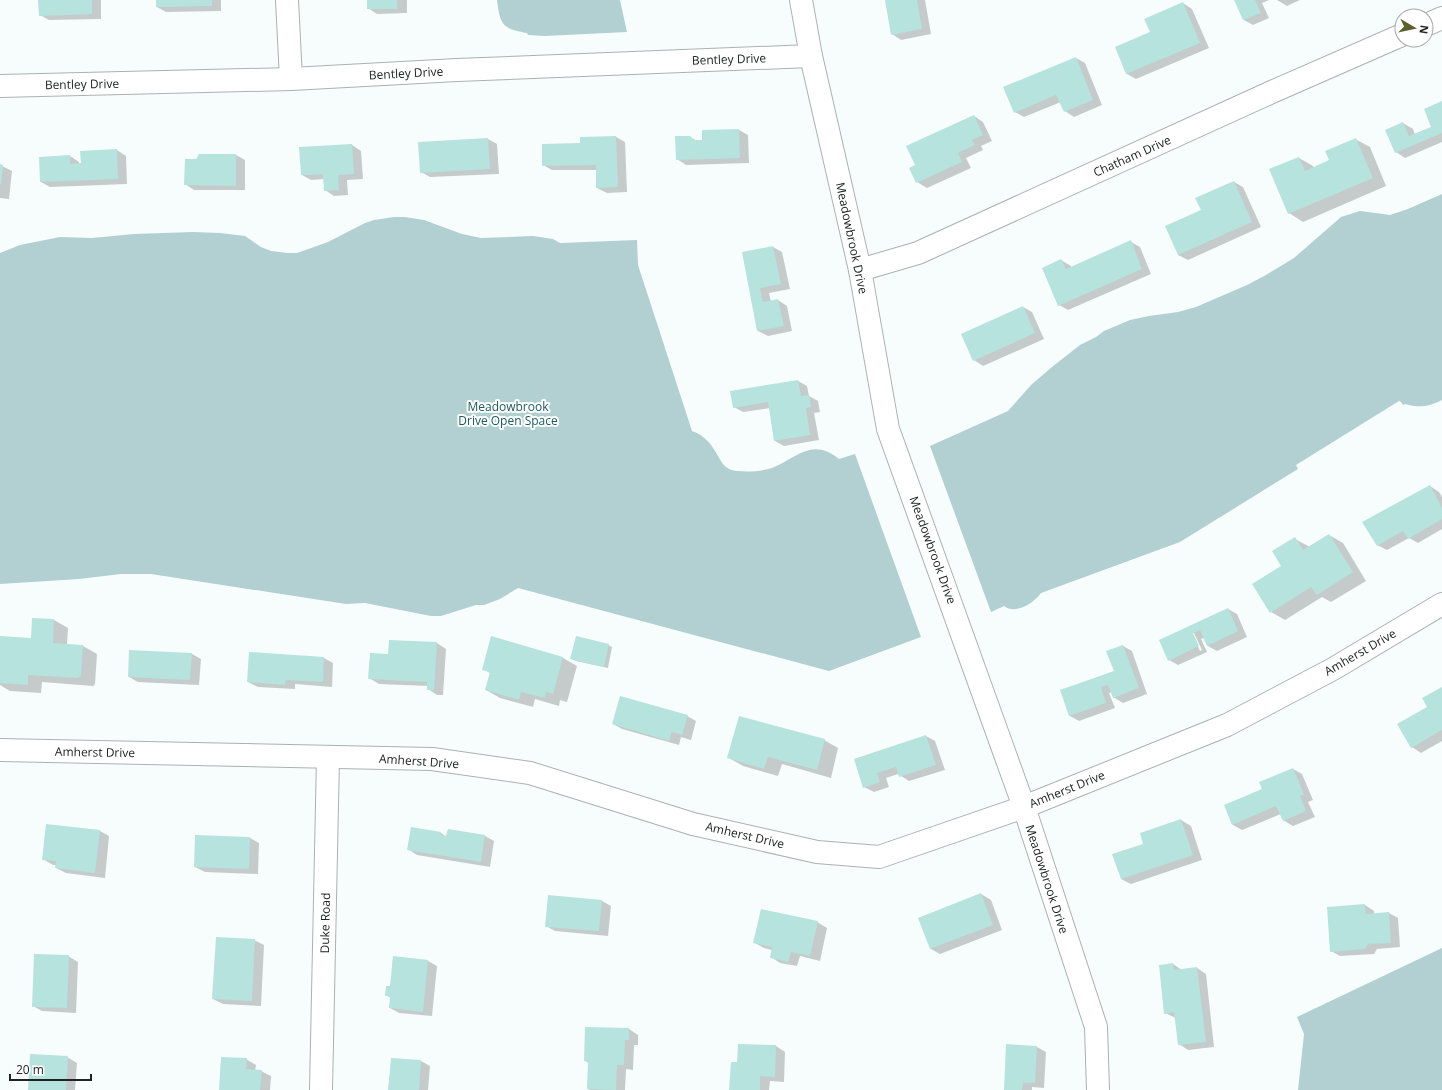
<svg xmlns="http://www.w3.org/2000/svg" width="1442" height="1090" font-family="'Open Sans',sans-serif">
<rect width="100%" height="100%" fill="#f7fdfd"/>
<g fill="#b2cfd2">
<path d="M497,0H620L627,32L545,36L528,35L527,33C502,29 500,24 497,0Z"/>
<path d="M1442,194V400C1429,407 1419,408 1405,404L1403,405L1401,402L1399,401L1296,465L1298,469L1180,542L1041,593C1034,603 1016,615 1004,606L991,612L930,446L1008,411L1031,385L1052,367L1080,345L1096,337L1104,331L1130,320L1149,316L1178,312L1196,307L1247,285L1266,275L1294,258L1341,217L1360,211L1390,215L1408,209Z"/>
<path d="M394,217H405L424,220L462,234L481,238L533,236L553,239L560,243L637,240L638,265L692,431C701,434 708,440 713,448C721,459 722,470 738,471C749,472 762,471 772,468C797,458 812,437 839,459L855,454L921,637L829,671L518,588L500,599L484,605H476L441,616H431L365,603L346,604L151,574H121L79,579L0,584V253L20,245L60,237L92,238L134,234L193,232L220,233L245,236L261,247L271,251L288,253H297L328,242L365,223L374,220Z"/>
<path d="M1442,948V1090H1298L1304,1034L1297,1017Z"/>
</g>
<g fill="#0003" fill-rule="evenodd">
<path d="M39,0H101V19L49,20L40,15Z"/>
<path d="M157,0H221V11L166,12L157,7Z"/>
<path d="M368,0H407V13L377,14L368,8Z"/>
<path d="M886,0H925L931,34L901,40L892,34Z"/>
<path d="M1235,0H1269L1262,3L1269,18L1253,25L1244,20Z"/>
<path d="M1277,0H1300L1287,6Z"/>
<path d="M1183,3L1192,9L1209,48L1136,79L1127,74L1116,47L1151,32Z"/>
<path d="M1076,58L1085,63L1102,105L1074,117L1065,111L1061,102L1024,117L1015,112Z"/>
<path d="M1442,102V142L1405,158L1396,152L1403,123L1413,129L1415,135L1432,127Z"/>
<path d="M974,116L983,122L992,141L981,146L983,150L966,158L971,168L927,188L917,182L911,168L917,166Z"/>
<path d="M739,130L748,135L749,163L686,165L677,159L690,137L697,141H703Z"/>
<path d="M616,137L625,142L627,192L607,193L597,188V170H552L543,165L581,144V138Z"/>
<path d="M488,139L497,144L499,174L430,177L421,172Z"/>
<path d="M1355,139L1370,147L1386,186L1303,222L1289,213L1299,158L1313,166L1314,168L1331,161Z"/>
<path d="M352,145L361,151L363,179L347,180L348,195L334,196L325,190L324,179L311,180L302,175L300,148Z"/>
<path d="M117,150L126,156L127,184L50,187L41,182L40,158L70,156L79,162V165Z"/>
<path d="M236,155L245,160V190H194L185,184L196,160Z"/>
<path d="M0,165L12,171L9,199L0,198Z"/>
<path d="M1234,182L1243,187L1261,227L1188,260L1178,255L1202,211Z"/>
<path d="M1131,242L1140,247L1151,274L1068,310L1059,305L1061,260L1071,266V268Z"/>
<path d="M773,247L782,252L790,289L769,293L771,302L778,300L787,306L792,331L768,336L758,331L743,253Z"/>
<path d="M1023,307L1032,312L1044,339L983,366L974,360Z"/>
<path d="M798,381L807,386L809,396L818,401L820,412L814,413L819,440L784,446L775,441L770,408L743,412L734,407Z"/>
<path d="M1430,486L1439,492L1442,497V529L1418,543L1409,538L1387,550L1377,545Z"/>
<path d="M1329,535L1343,543L1366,581L1331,602L1322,597L1285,620L1271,612L1282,566L1295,539L1310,547Z"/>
<path d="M1228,609L1237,614L1247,637L1217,651L1208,646L1204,638L1201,639L1207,652L1178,665L1169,660L1160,640ZM1192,633H1194L1202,650L1200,651Z"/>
<path d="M54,620L68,628L67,645L83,646L97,654L95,684L93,686L42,682L41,693L10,691L0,685V637L31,640Z"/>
<path d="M492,638L563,658L577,666L567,702L560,700L559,706L535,699L533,707L500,698L486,690L490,673L483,669Z"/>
<path d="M437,643L446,649L443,695H437L428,689V686L379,684L369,678L389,655Z"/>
<path d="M608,645L612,647L608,668L576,661L571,658Z"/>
<path d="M1123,646L1132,651L1147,694L1123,703L1113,697L1112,692L1109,693L1115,708L1079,721L1070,716L1061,691L1115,671Z"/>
<path d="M250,653L324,658L333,663L332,687L295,684V689L258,687L248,682Z"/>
<path d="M192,654L201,659L199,685L138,682L129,677Z"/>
<path d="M1442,688V741L1421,753L1412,747L1428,707Z"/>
<path d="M687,716L696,721L691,740L681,737L679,745L622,729L613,724Z"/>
<path d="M926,736L935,741L945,770L909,781L898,774L886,778L889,787L874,792L864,787L855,759Z"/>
<path d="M824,740L838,748L831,778L782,764L778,776L743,766L729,758Z"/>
<path d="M1293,769L1302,774L1313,800L1308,802L1315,817L1293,826L1283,820L1281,814L1242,830L1233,825L1225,806L1263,789Z"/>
<path d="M1181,820L1191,826L1202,860L1131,884L1121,879L1144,844Z"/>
<path d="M47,825L100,831L109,836L105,878L66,873L56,868L57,865H53L43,859Z"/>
<path d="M448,830L485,836L494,841L490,867L417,855L408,849L441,833L447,837Z"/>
<path d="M250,838L259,843L258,874L205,872L195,867Z"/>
<path d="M981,894L991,900L1002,930L940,954L931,949L919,918Z"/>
<path d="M602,901L611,906L608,936L555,931L546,926Z"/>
<path d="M1365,905L1374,911V914L1389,913L1398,918L1400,947L1377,949L1374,954L1340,956L1331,951Z"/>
<path d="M817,922L827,928L820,961L800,956L797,966L780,963L771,957L772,950L764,948L755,943Z"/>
<path d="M254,940L264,945L261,1006L223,1004L213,999Z"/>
<path d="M68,956L78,962L76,1013L42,1011L33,1006Z"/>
<path d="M393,958L428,961L437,966L432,1016L399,1013L390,1008L391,998L386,995L391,987Z"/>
<path d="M1173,964L1182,970L1197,968L1206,974L1214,1047L1188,1050L1179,1044L1176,1018L1165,1013Z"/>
<path d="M586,1028L629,1029L638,1035V1045H634L633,1070L626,1069L625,1090H590L588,1089L589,1063L585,1061Z"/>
<path d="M739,1045L776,1046L785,1052L784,1082L770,1081L769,1090H730L738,1063Z"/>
<path d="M1037,1047L1046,1052L1044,1088L1032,1087V1090H1005Z"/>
<path d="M67,1057L77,1063L75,1090H29Z"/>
<path d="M246,1059L256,1065L255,1071H261L271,1076L270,1090H220Z"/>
<path d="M421,1061L430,1066L428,1090H389Z"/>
</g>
<g fill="#b6e3dd">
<path d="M38,0H92V14L39,16Z"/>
<path d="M156,0H212V6L156,7Z"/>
<rect x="367" y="0" width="30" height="9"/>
<path d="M885,0H917L922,29L891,35Z"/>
<path d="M1234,0H1255L1261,13L1243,20Z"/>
<path d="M1183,2L1200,43L1126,74L1115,47L1150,32L1144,19Z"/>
<path d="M1076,57L1093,100L1064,112L1056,95L1014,113L1003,87Z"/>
<path d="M1442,101V133L1395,153L1385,130L1403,122L1409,136L1431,127L1424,109Z"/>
<path d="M974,115L983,135L972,140L975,145L958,153L962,162L916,183L909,168L915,165L906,146Z"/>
<path d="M739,129L740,158L676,160L675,136H690L694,140H702V130Z"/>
<path d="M616,136L618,187L596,188V165L542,166V144L580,143V137Z"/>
<path d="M488,138L490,169L420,173L418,142Z"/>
<path d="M1356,138L1373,178L1288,214L1269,169L1299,157L1305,171L1329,160L1325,151Z"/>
<path d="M352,144L354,174L338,175L339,190L324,191L323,174L301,175L299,147Z"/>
<path d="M117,149L118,179L40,182L39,157L70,155V164L81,163L80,151Z"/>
<path d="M199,154H236V186L184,185L185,159H196Z"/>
<path d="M0,164L3,165L1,185L0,184Z"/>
<path d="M1234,181L1252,222L1178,255L1165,226L1201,210L1195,198Z"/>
<path d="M1131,240L1142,269L1058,306L1042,268L1061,259L1066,269Z"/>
<path d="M773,246L781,284L760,288L763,302L778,299L784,326L757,331L742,252Z"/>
<path d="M1023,306L1035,333L973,361L961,334Z"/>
<path d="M798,380L801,396L809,395L811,407L806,408L810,435L774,441L768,402L733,408L730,391Z"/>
<path d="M1430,485L1442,508V519L1408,539L1403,531L1377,546L1362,522Z"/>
<path d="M1329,534L1353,572L1317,595L1311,587L1270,613L1252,584L1281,566L1272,551L1295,537L1303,550Z"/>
<path d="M1228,608L1238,631L1207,646L1200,630L1193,633L1199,646L1168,661L1159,640Z"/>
<path d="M32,618L54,619L53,643L83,645L81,676L78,678L28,675V685L0,683V636L31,638Z"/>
<path d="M491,636L563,657L553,694L546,692L545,698L521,692L519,700L485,690L490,672L482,670Z"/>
<path d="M576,636L609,644L604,667L570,659Z"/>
<path d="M389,640L437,642L434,690H427V682L368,679L370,653L388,654Z"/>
<path d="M1123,645L1139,688L1113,698L1108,685L1101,687L1106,703L1069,716L1060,690L1114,671L1106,651Z"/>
<path d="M129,650L192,653L190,680L128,677Z"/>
<path d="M249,652L324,657L323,682L286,680L285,685L247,682Z"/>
<path d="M1442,687V730L1411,748L1397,724L1427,707L1422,698Z"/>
<path d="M620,696L688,715L682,735L672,732L669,741L612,724Z"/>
<path d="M739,716L825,739L817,770L768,757L764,769L727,758Z"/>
<path d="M926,735L936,765L899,777L896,767L877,773L880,782L863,788L854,759Z"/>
<path d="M1293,768L1304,795L1300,796L1306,811L1283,821L1276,806L1232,825L1224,805L1262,789L1259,782Z"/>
<path d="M1181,819L1193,855L1121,879L1112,854L1143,844L1140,833Z"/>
<path d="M46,824L100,830L95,873L55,868L56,861L42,860Z"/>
<path d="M411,827L441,832L440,835L446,836L448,829L485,835L481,862L407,850Z"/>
<path d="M195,835L250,837L249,869L194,867Z"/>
<path d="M981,893L993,925L930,949L918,918Z"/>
<path d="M548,895L602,900L599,931L545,927Z"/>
<path d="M1365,904L1366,914L1389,912L1391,943L1368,944L1365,949L1330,952L1327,907Z"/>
<path d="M761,909L818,921L810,956L791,952L788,962L770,958L772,947L753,943Z"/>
<path d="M216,937L255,939L252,1001L212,999Z"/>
<path d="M34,954L69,955L67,1008L32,1007Z"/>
<path d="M393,956L428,960L423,1012L389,1008L390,996H385L386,986H390Z"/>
<path d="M1173,963L1174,970L1197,967L1206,1042L1178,1045L1174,1012L1164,1014L1159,965Z"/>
<path d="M585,1027L629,1028V1040H625L624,1065H617L616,1090L587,1089L588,1061H584Z"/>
<path d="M738,1044L776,1045L775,1077L760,1076V1090H729L731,1062H737Z"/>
<path d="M1006,1044L1037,1046L1035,1083H1023L1022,1090H1004Z"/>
<path d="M30,1054L68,1056L66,1090H28Z"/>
<path d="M221,1057L247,1058L246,1069L262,1070L260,1090H219Z"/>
<path d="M391,1058L421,1060L419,1090H388Z"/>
</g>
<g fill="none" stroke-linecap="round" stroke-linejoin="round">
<defs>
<g id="minor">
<path d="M287,0L291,79"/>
<path d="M801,0L811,56L860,270L888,429L1024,807L1096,1027L1098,1090"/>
<path d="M1426,25L1442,18"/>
<path d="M0,86L291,79L457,70L811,56"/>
<path d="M860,270L918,253L1274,91L1402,35"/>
<path d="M0,750L432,759L530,773L693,824L817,852L879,857L1024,807L1227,725L1333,669L1442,604"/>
<path d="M321,1090L328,757"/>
</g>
</defs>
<use href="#minor" stroke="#abb1b1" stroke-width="24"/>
<use href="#minor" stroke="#fff" stroke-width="22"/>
</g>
<g text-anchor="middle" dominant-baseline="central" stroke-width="4" stroke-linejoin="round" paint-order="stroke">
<g font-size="12" fill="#212323" stroke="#fff">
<text transform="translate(729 59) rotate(-2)">Bentley Drive</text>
<text transform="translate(406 73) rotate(-3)">Bentley Drive</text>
<text transform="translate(82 84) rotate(-1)">Bentley Drive</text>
<text transform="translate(1132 156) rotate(-24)">Chatham Drive</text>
<text transform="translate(852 238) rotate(78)">Meadowbrook Drive</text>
<text transform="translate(933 550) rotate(70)">Meadowbrook Drive</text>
<text transform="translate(1360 652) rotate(-30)">Amherst Drive</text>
<text transform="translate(95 752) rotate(1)">Amherst Drive</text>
<text transform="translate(419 761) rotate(4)">Amherst Drive</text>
<text transform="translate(1067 789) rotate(-22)">Amherst Drive</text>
<text transform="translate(745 835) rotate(13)">Amherst Drive</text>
<text transform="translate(1047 879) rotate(72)">Meadowbrook Drive</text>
<text transform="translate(325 923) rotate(-89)">Duke Road</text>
</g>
<g font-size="12" fill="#1b5960" stroke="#fff">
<text x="508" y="406">Meadowbrook<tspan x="508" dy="14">Drive Open Space</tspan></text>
</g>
</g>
<g transform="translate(1414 28) rotate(99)"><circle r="19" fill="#ffffff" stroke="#a6a7a7"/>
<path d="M0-3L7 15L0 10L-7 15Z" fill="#5c602e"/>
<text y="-6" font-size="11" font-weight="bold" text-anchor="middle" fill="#212323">N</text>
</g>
<path d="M10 1074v6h81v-6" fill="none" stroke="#212323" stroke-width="2"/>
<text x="16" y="1074" font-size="12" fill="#212323" stroke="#ffffff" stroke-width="3" paint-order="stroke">20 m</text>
</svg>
